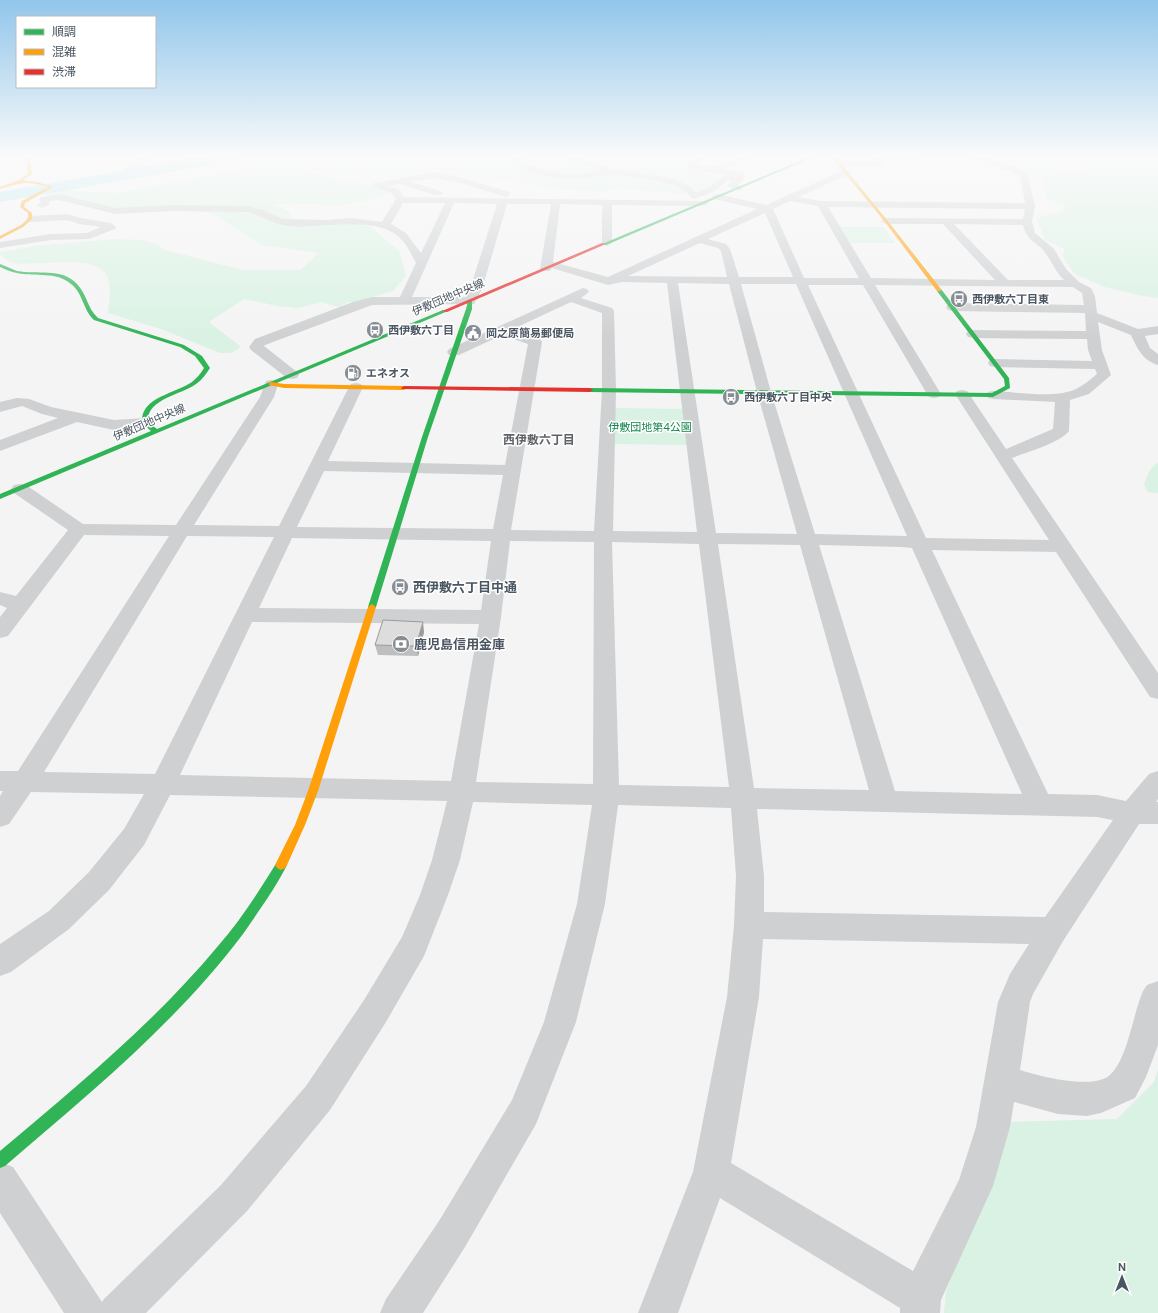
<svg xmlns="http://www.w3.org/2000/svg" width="1158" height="1313" font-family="'DM Sans','Noto Sans JP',sans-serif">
<rect width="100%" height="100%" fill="#f4f4f4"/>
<g fill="#d9f2e3">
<path d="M289,155H636L639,162L693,167L702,172L719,177L721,180C712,188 701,193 689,195L617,188L601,192L559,189L447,170L429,169L394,178L362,170L344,174H336L286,162L284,158Z"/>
<path d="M978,155H1013L1018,158L1074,173L1091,171C1083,163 1071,165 1063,155H1158V298L1143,296L1104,287L1075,274L1062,256L1065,249L1045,240L1036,218L1061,211L1066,205L1046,198L1044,180L1030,172L984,159Z"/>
<path d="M262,166L297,167L304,172L377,186L390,191L391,193C376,198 359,203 343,205C320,207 298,200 275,205L289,211L292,220L361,222L371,227L400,252L406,276L393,291L355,302H348L339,307L321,302L298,308L277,306L244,299L209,322L241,347L231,353H220L161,329L108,313C109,301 112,288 107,276C97,253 33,267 13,263C8,262 3,257 0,254V252L40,245L117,239L143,240L157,244L165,250L243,270H300L319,253L262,245L213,214L172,206L115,210L50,196L46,194L67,191L122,193L154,185Z"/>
<path d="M837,227H883L895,243H847Z"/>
<path d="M613,408L683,409L688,445L613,444Z"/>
<path d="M1158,463V493L1148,492L1144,485C1147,477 1149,467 1158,463Z"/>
<path d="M1158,1069V1313H944L946,1292L1008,1122L1117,1119L1154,1082Z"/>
</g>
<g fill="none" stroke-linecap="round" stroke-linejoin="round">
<path fill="#aee2f0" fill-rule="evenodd" d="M211,155H248L245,158L240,160L0,202V192Z"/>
<g fill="#ced0d2" fill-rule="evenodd">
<path d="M143,155H152L139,166L208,155H228L224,157L124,172L123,170L124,168Z"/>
<path d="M490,155H506C503,159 493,159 490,155Z"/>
<path d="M515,155H523L522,160C541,174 579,178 601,170L570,162L561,155C575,155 597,164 612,168L613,170C634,173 684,175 696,193L708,188L725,175L687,168L686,166L687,164L699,155H708L697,165L712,167L745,155H756L723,169L744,173L745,175L743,177L744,179L738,185L743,188L741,190C736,191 730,189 727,185L732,181L728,180L715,191L694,199L691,198C689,196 688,192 685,191C673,181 624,175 607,175C602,175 595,177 589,178C569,180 528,178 514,161Z"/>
<path d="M874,155H932L923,159H883L885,163L881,166H839L835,163L839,160H874L872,157Z"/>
<path d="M967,155C987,155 1009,164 1027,173L1035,206L1032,222L1035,233L1054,249L1066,269L1079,282L1091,288L1095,296L1097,313L1138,329L1158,326V334L1145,336L1150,348L1158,354V365C1143,361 1137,348 1131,335L1098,322L1102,350L1111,375L1089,394L1070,400L1069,431C1060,443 1027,452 1012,458L1158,673V699L1150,697L1056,552L932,550L1048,794L1097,795L1126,801L1149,774L1158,771V799L1156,802H1158V824H1139L1063,941L1033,994L1030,1002L1020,1070C1039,1076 1095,1091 1111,1074C1128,1057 1133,1014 1143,991L1147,985L1158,981V1045L1146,1077L1135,1098L1101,1113L1087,1116L1058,1114L1014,1102L1010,1127L993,1186L941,1300L940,1313H900V1308L720,1198L678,1313H638L693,1172L727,997L734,925L736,876L731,808L618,805L605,904L576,1022L536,1124L465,1247L423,1313H380L386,1299L439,1221L512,1100L544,1022L577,904L592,805L473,802L460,860L448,895L424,956L386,1022L330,1110L247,1211L146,1313H64L0,1213V1162L13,1167L102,1302L104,1299L221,1185L306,1086L364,1000L402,937L420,895L432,860L447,801L170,795L144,845L109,890L69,929L11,972L0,976V944L49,911L89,872L124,829L144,794L31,792L9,824L0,827V796L3,791H0V771H18L169,536L84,535L8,636L0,638V617L7,608L0,605V592L16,596L68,530L14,493L11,489L14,485L20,484L26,485L83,524L176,525L260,397L266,381L271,380L276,381L278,384L274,397L194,525L279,526L349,387L351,384L356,383L361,384L363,387L328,461L505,465L528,344L502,335L459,355H449L447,352L449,349L583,288L587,289L589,292L581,298L612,308L614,311L616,390L613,531L697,532L667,283L622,282L608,285L552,268L550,271H542L540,269L551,204H507L482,289L474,304L372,305L265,345L264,346L297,372L299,375L297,378L292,379L287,378L251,350L249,347L255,339L353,302L372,297H400L416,263C411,254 407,244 399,237C375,215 319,229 288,226C273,224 261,215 247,212L172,211L115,214L59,200L50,201L49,205L42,208L37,205L41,202L39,199L41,197L59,194L115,208L172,205L247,206L263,210L283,219L328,220L351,218L382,222L396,199L392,193L374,187L372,185L374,183L435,172L466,179L509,192L511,194L506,197L461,183L435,178L411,182L441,191L443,193L441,195H435L400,184L388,186L398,189L404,197L706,201L708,203L706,205L703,206L612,205V243L607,246L602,243V205L560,204L553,262L608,277L757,209L714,199L712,197L714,195L717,194L766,205L846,169L850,172L849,174L799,197L821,201L1025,203L1020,176L1009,171L968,157ZM790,201L818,206L859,278H804L773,209ZM403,203H445L421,253L406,233L391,224ZM454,203L497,204L470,289L466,297H412ZM828,207L1025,209L1023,219L886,218L881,221L886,224H943L995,280L871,278ZM765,213L793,277H739L730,249L726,244L708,239ZM954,224L1023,225C1027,243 1038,241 1046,254C1053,264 1056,272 1064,280H1008ZM700,243L718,248L721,251L727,277L628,276ZM678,283L729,284L757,392L797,534L716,533ZM741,284H796L907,536L815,534L771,392ZM808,285H863L927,394L929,397L934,398L939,397L941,394L875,285L1073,287L1082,293L1084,305L952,303L948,304L946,307L948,310L952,311L1085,313L1086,331L973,330L968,331L966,334L968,337L973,338L1087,339L1088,350L1092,361L995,359L990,360L988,363L990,366L995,367L1095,369L1097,374C1090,380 1084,385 1076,389C1054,399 1018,392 993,391L988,392L986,395L988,398L993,399L1055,402L1053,429L1006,449L967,391L962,390L957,391L955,394L1049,540L926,538ZM571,302L602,313V390L594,531L511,530L542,342L540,339L513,329ZM324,471L503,475L493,529L297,527ZM187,536L274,537L155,774L44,772ZM292,538L491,541L481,610L259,608ZM510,541L594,542L593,784L476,782L501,617ZM612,542L699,544L729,787L619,785ZM718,544L800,545L869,790L754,788ZM819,545L901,547L912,548L1022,794L895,791ZM252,622L479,624L451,781L180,775ZM757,809L1097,817L1113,820L1045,917L764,912V876ZM763,939L1029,944L1010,974L998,1002L976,1127L959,1180L913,1271L731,1163L759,997Z"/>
<path d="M68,214L81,218L111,223L116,227L115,229L89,239L51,240L0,248V242L51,234L87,233L101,227L79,224L67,220L30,222L25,219L30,216Z"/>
<path d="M17,398L29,399L51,407L114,420L145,418L151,420L153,423L151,426L114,430L77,422L0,451V440L58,418L42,414L22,406L0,412V402Z"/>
</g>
<g fill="#30b455" fill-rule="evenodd">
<path d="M814,155H819L606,245L602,244Z"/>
<path d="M0,264C6,266 11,269 17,271C37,275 61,267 77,284C87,294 87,308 98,318L184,345L202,356L210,368C206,374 202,380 196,384C181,395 146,399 148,422L157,429L443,310L448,311L0,499V494L151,431L142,423C140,397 175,394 192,382C197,378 201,373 204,368L195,356L180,347L94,320C83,310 83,293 71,284C56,271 36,277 17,273C11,272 5,269 0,267Z"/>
<path d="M937,289H941L1009,378L1010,388L993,397L590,392L587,390L590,388L992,393L1005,386L1004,379L937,291Z"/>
<path d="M470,300L472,301V309L428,437L376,607L372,610L369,609L368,607L422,437L466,309L468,301Z"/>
<path d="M281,860L285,862L287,865C275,889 258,912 243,934C176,1023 89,1094 5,1166L0,1168V1151C76,1087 154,1023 218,946C241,920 259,891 277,862Z"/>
</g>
<g fill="#ff9f0a" fill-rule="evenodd">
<path d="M29,155H33L30,160L32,174L23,180L38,182L53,187L25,203L24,207L32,213V219L23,227L0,239V236L21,225L28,219V213L20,207L22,201L48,187C25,180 21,183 0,189V187L19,180L28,174L26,160Z"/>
<path d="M830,155H834L887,220L941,289V291H937L885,222Z"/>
<path d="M271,382L284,384L404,386L407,388L404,390L284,388L269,385V383Z"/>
<path d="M372,604L376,607L318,791L305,825L287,865L285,868L281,870L277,868L275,865L295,825L308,791L368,607Z"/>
</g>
<g fill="#e5322d" fill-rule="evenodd">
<path d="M602,243L606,244L447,312L442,311Z"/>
<path d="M404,386L590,388L593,390L590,392L402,389L401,388Z"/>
</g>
</g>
<path fill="#bebebf" d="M424,632L418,656L378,655L375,645Z"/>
<path fill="#9b9b9b" d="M423,622L424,632L418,656L416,646Z"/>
<path fill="#ddddde" stroke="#9b9b9b" d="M383,620L423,622L416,646L375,645Z"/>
<linearGradient id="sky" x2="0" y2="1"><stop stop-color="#91c6eb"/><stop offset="0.46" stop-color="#fafafa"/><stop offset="1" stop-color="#fafafa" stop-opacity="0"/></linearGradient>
<rect width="1158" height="339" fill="url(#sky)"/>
<defs>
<symbol id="bus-disc" viewBox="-11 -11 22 22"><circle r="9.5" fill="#868d94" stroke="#fff"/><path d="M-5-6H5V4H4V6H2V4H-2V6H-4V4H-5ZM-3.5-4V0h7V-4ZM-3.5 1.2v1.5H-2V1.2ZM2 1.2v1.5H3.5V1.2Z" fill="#fff"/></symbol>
<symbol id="civic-disc" viewBox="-11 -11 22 22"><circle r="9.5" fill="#868d94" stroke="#fff"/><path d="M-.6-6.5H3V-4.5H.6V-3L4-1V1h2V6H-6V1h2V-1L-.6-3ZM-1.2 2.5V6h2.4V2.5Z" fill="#fff"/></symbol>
<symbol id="fuel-disc" viewBox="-11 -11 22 22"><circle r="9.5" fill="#868d94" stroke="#fff"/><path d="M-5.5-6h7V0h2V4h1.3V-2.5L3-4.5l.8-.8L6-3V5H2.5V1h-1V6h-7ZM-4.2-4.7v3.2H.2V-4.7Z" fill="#fff"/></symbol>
<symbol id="bank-disc" viewBox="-11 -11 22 22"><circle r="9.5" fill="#868d94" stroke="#fff"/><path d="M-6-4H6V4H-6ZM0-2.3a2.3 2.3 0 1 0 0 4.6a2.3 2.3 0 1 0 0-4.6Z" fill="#fff"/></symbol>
</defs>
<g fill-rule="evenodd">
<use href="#bus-disc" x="949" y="289" width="20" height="20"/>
<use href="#bus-disc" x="365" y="320" width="20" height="20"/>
<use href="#civic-disc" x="463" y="323" width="20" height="20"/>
<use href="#fuel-disc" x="343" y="363" width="20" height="20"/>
<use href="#bus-disc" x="721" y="387" width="20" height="20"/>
<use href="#bus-disc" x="390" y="577" width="20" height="20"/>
<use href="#bank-disc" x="391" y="634" width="20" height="20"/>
</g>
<g text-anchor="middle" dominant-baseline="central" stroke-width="3" stroke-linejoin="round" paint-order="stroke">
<g font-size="11" fill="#4a5661" stroke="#fff">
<text transform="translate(448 297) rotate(-23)">伊敷団地中央線</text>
<text transform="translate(149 422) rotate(-23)">伊敷団地中央線</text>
</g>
<g font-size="11" font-weight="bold" fill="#4a5661" stroke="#fff" text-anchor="start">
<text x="972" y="299">西伊敷六丁目東</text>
<text x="388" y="330">西伊敷六丁目</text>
<text x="486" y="333">岡之原簡易郵便局</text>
<text x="366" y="373">エネオス</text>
<text x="744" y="397">西伊敷六丁目中央</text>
</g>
<g font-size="11" fill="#17864f" stroke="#fff">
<text x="650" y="427">伊敷団地第4公園</text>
</g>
<g font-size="12" font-weight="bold" fill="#5f6368" stroke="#fff">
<text x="539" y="440">西伊敷六丁目</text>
</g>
<g font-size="13" font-weight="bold" fill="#4a5661" stroke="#fff" text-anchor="start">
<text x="413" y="587">西伊敷六丁目中通</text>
<text x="414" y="644">鹿児島信用金庫</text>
</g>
</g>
<rect x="16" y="16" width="140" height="72" fill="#ffffff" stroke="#b7bbc0"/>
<rect x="24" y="29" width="20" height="6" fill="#30b455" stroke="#b7bbc0"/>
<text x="52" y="36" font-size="12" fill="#4a5661">順調</text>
<rect x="24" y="49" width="20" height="6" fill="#ff9f0a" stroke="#b7bbc0"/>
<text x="52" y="56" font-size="12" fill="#4a5661">混雑</text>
<rect x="24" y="69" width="20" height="6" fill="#e5322d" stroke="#b7bbc0"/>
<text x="52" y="76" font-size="12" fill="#4a5661">渋滞</text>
<g transform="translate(1122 1277)" stroke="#ffffff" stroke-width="3" paint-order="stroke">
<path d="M0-3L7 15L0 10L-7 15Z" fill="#4a5661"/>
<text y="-6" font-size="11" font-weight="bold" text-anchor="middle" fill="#4a5661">N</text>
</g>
</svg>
